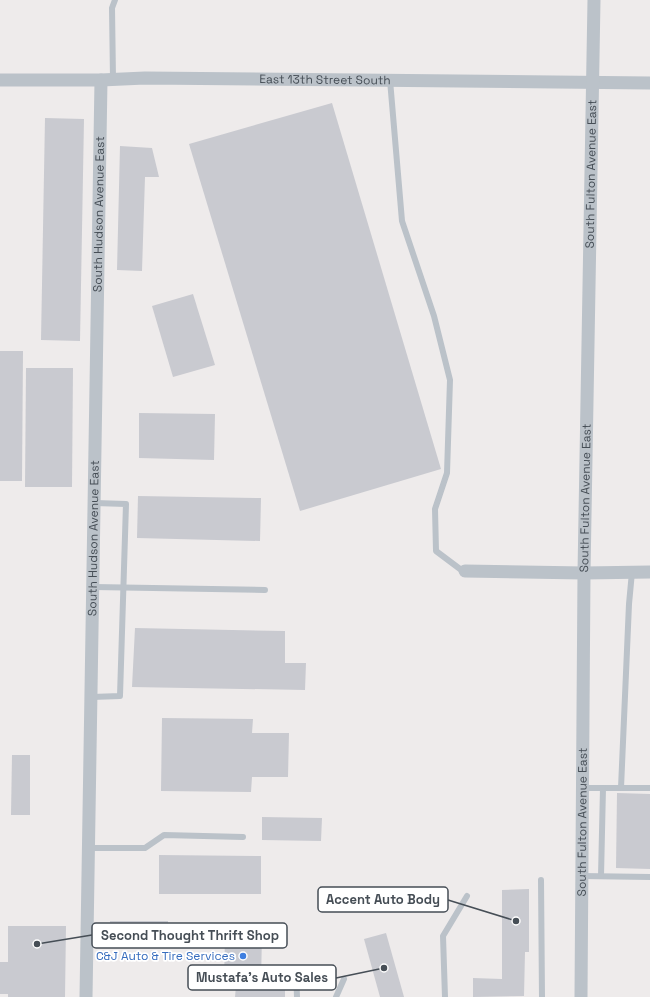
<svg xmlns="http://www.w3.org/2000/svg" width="650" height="997" font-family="'Space Grotesk',sans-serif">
<rect width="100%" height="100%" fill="#eeebeb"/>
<g fill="#c9cad0">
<path d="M332,103L441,469L300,511L189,144Z"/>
<path d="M45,118L84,119L80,341L41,340Z"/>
<path d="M120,146L152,148L159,177H145L142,271L117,270Z"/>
<path d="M193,294L215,365L173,377L152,306Z"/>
<path d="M0,351H23L22,481H0Z"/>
<path d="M26,368H73L72,487H25Z"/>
<path d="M139,413L215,414L214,460L139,458Z"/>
<path d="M138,496L261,498L260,541L137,538Z"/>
<path d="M135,628L285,631V663H306L305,690L132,687Z"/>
<path d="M162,718L253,719L252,733H289L288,777H252L251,792L161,791Z"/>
<path d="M12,755H30V815H11Z"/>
<path d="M617,793L650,794V869L616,868Z"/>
<path d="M262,817L322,818L321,841L262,840Z"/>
<path d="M159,855L261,856V894H159Z"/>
<path d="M529,889V952H525L524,996L473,997V978L502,979V890Z"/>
<path d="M110,921H168V939H144V934H110Z"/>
<path d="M8,926H66L65,997H8V994H0V962H8Z"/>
<path d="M225,933L262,934L261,982H285V997H235L236,986L224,985Z"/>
<path d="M386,933L404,997H380L364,939Z"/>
</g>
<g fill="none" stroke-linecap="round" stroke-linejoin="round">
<g stroke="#bbc2c9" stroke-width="6">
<path d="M113,79L112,8L115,0"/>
<path d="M390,80L402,221L434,316L450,380L447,473L435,509L436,551L460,569L465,571"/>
<path d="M94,587L265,590"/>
<path d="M92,697L120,696L126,504L95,503"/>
<path d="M582,788H650"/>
<path d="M621,788L629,604L632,572"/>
<path d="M89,848H145L164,835L243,837"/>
<path d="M582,876L650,877"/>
<path d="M601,876L603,788"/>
<path d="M541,880L542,997"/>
<path d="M296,969L297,997"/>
<path d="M336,997L344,979"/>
<path d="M445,997L443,936L467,896"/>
</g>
<g stroke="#bbc2c9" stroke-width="13">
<path id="s1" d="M0,80H101L145,78L650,83"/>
<path d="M465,571L584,573L650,572"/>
<path id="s2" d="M86,997L101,80"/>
<path id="s3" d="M581,997L584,573L594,0"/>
</g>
</g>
<circle fill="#3f7fe0" stroke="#fff" stroke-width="1.5" cx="243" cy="956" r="4"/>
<g text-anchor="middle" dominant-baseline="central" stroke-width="3.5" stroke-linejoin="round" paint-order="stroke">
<g font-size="12" fill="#464e56" stroke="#fff">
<text stroke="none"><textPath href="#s1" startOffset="325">East 13th Street South</textPath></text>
<text stroke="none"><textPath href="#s3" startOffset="823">South Fulton Avenue East</textPath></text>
<text stroke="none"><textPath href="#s2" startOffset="783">South Hudson Avenue East</textPath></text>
<text stroke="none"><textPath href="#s3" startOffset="499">South Fulton Avenue East</textPath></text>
<text stroke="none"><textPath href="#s2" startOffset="459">South Hudson Avenue East</textPath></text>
<text stroke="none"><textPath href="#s3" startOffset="175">South Fulton Avenue East</textPath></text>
</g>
<g font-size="12" fill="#366cbe" stroke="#fff" text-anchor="end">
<text x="235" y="956">C&amp;J Auto &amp; Tire Services</text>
</g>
</g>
<path fill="none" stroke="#464e56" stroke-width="1.5" d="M516 921L448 900M37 944L92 935M384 968L336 978"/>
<g fill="#464e56" stroke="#fff" stroke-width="1.5">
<circle cx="516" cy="921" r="4"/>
<circle cx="37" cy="944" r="4"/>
<circle cx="384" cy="968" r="4"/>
</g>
<g fill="#fff" stroke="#464e56" stroke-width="1.5">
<rect x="318" y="887" width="130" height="25" rx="4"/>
<rect x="92" y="923" width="195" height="25" rx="4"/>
<rect x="188" y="965" width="148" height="25" rx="4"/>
</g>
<g font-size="13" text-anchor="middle" font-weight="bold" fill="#464e56">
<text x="383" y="904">Accent Auto Body</text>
<text x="190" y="940">Second Thought Thrift Shop</text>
<text x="262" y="982">Mustafa's Auto Sales</text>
</g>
</svg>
